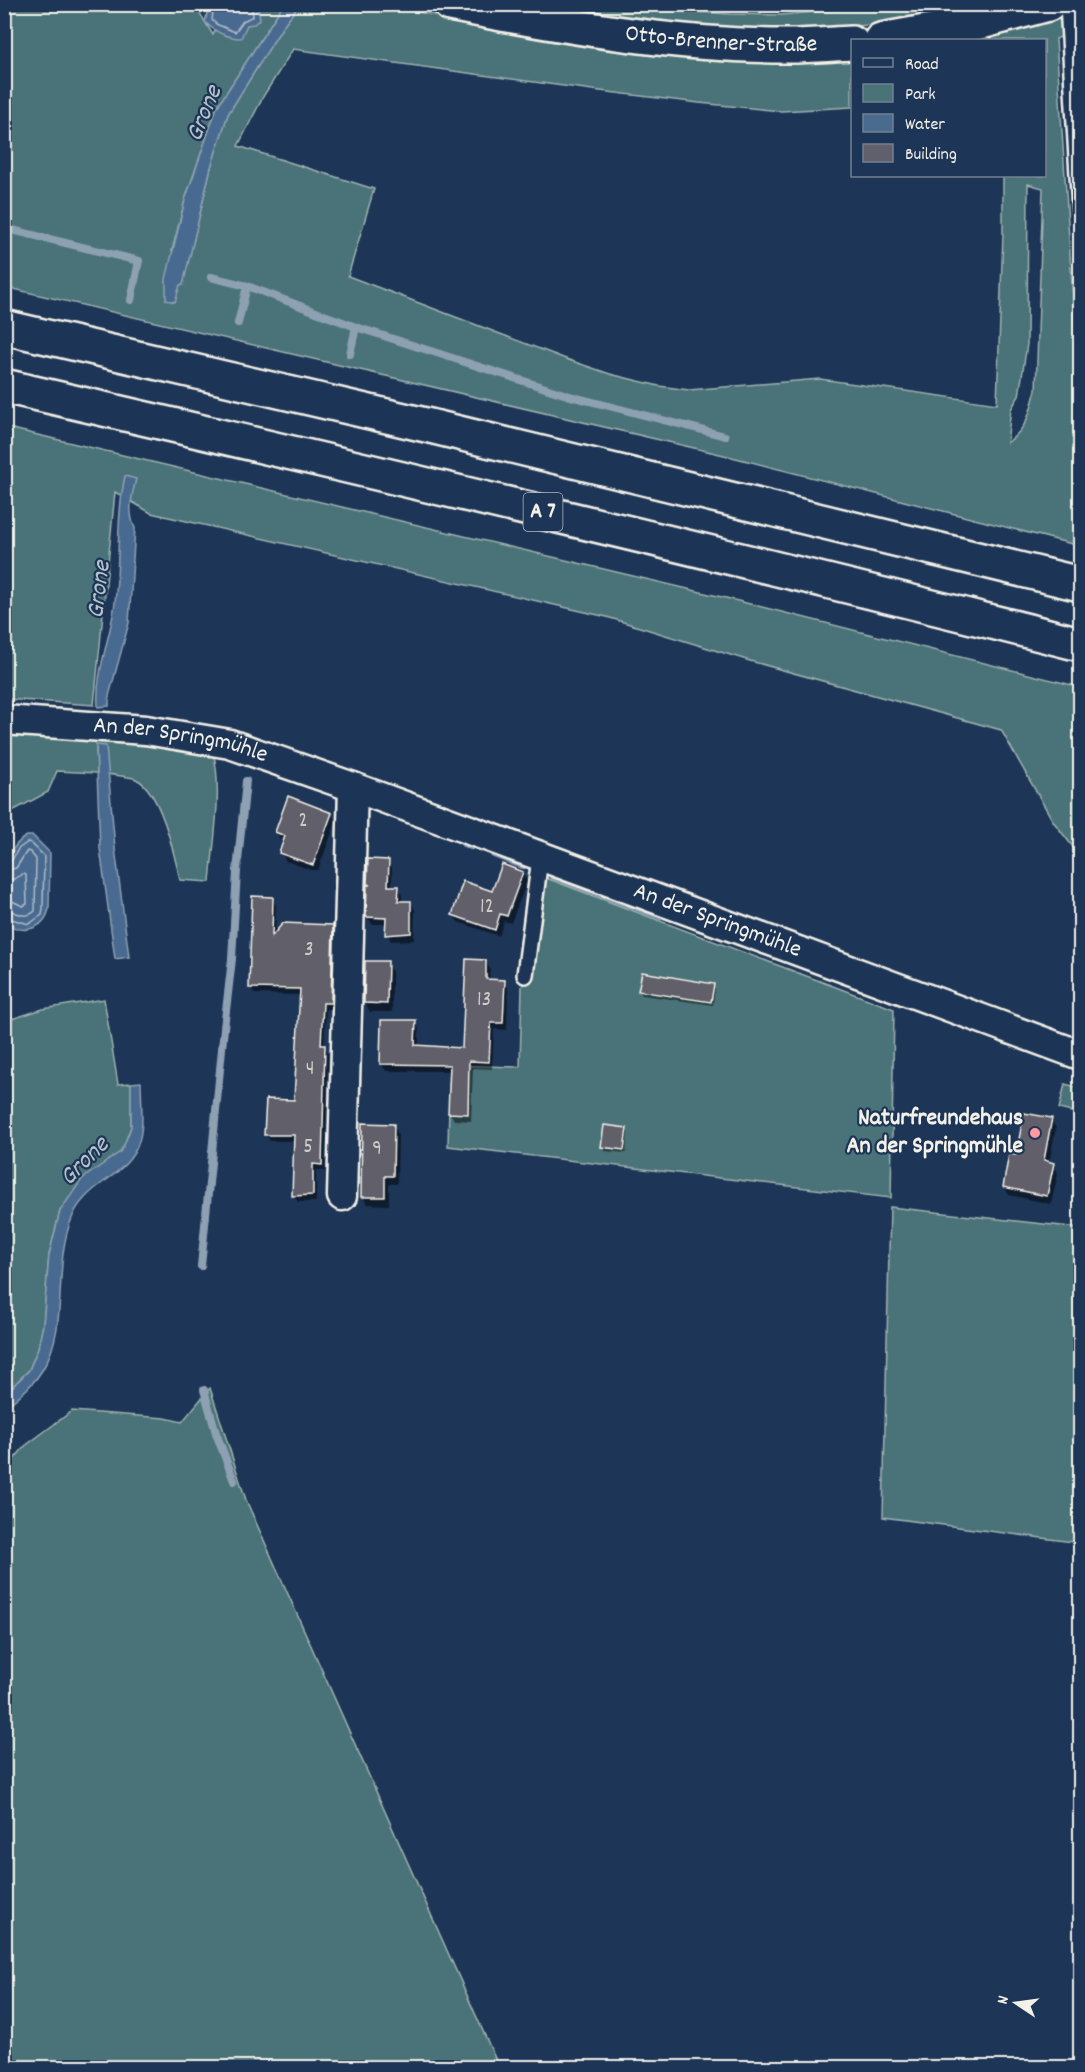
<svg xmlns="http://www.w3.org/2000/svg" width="1085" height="2072" font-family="Dekko,sans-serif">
<rect width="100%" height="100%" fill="#1d3557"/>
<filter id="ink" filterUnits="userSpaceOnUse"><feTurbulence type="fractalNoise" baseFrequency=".0167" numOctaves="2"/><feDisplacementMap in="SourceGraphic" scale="12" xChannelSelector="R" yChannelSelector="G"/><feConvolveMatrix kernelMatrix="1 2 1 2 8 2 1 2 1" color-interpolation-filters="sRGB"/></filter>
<g filter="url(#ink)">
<g fill="#4a7378" stroke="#9fb2b0" stroke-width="1.5" fill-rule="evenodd">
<path d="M5,5H195L213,35L227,5H283L217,107L185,200L172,251L190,255L211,167L228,114L285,23L299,5H381L598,46L852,55V107L781,111L699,103L600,91L293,49L264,95L238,146L374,189L348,276L566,359L610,374L659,386L689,390L820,379L997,404L1003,233V176H1044V40H956L1036,23L1080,8V28L1056,39L1080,407V546L724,455L5,287ZM1028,184L1043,188L1036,390C1029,415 1028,427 1007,443L1011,409L1019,396L1027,344Z"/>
<path d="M540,5H647L688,11L729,14L781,15L889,5H987C951,11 915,20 879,24C765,36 651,26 540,5Z"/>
<path d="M4,427L726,598L1080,687V856L1053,821L1001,730L750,661L607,617L151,513L115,492L94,705L5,699Z"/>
<path d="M5,733L213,752C223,788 213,844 210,882L180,880C174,854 161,791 136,779C128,776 116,776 108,774L105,746H96L97,773L57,771L48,792L5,815Z"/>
<path d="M546,878L894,1009L891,1198L448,1146L450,1065L520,1067L522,986L531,976Z"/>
<path d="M104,999L118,1084L131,1083V1127L124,1145L120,1152L102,1166L60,1211L49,1255L43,1325L38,1348L29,1370L5,1394V1021L43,1009Z"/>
<path d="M1065,1084L1080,1088V1114L1059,1109Z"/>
<path d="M890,1207L1080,1228V1543L883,1517Z"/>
<path d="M210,1388L246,1500L499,2067H5V1470L25,1446L72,1411L165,1418L182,1422Z"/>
</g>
<g fill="#4a6b90" stroke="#8ea1b3" stroke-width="1.5">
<path d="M209,5H255L259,11L260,19L254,24L247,25L241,38C227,38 215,32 205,22Z"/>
<path d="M283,5H299L285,23L228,114L211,167L183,285H180L175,302L166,300V279L185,200L217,107Z"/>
<path d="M125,476L136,479C132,496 127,511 135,528L129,623L109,696V706L98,707C95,672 111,637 115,602C120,560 116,518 125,476Z"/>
<path d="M96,745L106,746L115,848L129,957L115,959L100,848Z"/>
<path d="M27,836H33L50,853L49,909C44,930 21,936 4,921C4,892 0,850 27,836Z"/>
<path d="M141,1082C142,1129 149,1152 105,1181C91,1191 78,1202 72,1218C52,1266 70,1324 43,1369C33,1386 19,1396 5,1408V1394L29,1370L38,1348L43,1325L49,1255L60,1211L82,1179L120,1152L124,1145L131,1127V1083Z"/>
</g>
<g fill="#0007">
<path d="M331,814L336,822L318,870H311L286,861L281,852L285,842L281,841L276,832Z"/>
<path d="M388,861L392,868V887H398L402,895V903H411L415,910L414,940L391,941L387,934V924H372L368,917L370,887L368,884Z"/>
<path d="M522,873L527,881L511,923L504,921L499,936L458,922L453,915L493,893Z"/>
<path d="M272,898L276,905L275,934L332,926L336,933L334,1009H326L324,1047L328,1053L325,1171L316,1170V1202H298L294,1196L295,1141H270L266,1134L295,1102L301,995L254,994L251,987Z"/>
<path d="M485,961L490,969L489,981H504L508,988L507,1030L494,1029L492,1069L473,1068L471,1121L454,1120L450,1113L451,1071H386L381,1063L415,1022L419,1029V1047L463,1050Z"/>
<path d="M387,963L392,972V1012H370L365,1003Z"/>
<path d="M713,985L715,989L713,1005L642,995L640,991Z"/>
<path d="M1051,1120L1056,1128L1049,1163L1053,1164L1058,1173L1051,1204L1009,1195L1004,1186L1017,1157Z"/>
<path d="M394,1126L398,1134L397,1184H389V1205L367,1204L363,1196Z"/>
<path d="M626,1129L628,1133L626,1153L605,1151L603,1147Z"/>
</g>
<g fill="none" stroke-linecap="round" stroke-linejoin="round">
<g stroke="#b0bbc5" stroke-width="1.5">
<path d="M214,4L212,20L216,24L235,32L243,21L253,16L251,4"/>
<path d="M4,864L11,862L18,849L28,842L31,843L44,856L43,908L42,915L29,924L4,917"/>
<path d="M4,871L16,868L27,851L30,852L36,859L35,911C24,921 16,910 4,910"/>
<path d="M4,880L14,879L23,874L26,875L27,904L23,906L12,901H4"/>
</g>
<g stroke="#8ea1b3" stroke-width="8">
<path d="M4,228L139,261L131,300"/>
<path d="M211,277L247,286L238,323"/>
<path d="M247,286L356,327L570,396L725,436"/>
<path d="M350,354L356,327"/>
<path d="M464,843L471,846"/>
<path d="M494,854L523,865"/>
<path d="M553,876L661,916"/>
<path d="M201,1266L224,1028L232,959L237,871L246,781"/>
<path d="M204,1390L216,1433L234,1481"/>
</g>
</g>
<g fill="#605f6b" stroke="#f4f1e8" stroke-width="1.5">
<path d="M288,796L332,813L313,865L279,853L285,836L275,832Z"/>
<path d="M368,859L389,860L388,886H399L398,901H411V933L385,935L386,918L366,917L367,885H370L367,884Z"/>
<path d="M502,864L523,872L507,916L500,914L495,930L452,915L463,881L492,891Z"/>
<path d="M252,896L273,897L272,936L283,923L333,925L331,1003H323L321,1045H325L322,1165L313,1164V1195L292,1196L294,1135H264L266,1099L294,1100L300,989L249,988Z"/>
<path d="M466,959L486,960V979L505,980L503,1023H491L489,1062L469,1061L468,1114L448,1113L450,1065L380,1064L381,1020H416L415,1045L462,1048Z"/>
<path d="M365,961H388L387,1004L364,1003Z"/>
<path d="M642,972L714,984L711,1002L638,991Z"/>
<path d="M1024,1113L1052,1118L1044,1160L1054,1163L1047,1196L1003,1187L1009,1154L1016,1155Z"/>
<path d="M362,1123L394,1124L393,1176H385V1197H361Z"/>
<path d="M604,1125L627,1128L624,1150L601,1147Z"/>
</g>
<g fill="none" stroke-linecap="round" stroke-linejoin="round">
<defs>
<g id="service">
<path d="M1068,4L1080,210"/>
<path d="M525,975L540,858"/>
</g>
<g id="minor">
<path id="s1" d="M4,720L146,730L230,744L353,787L1080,1055"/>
<path d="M342,1196L353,787"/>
</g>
<g id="secondary">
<path id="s2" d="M450,4C561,26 675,46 789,46C810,46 831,44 852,43"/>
<path d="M881,40L981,22L1048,4"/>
</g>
<g id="motorway">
<path d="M4,327L430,426L1080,584"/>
<path d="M4,386C364,469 723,554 1080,644"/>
</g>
</defs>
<use href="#service" stroke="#f4f1e8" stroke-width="20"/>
<use href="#minor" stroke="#f4f1e8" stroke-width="33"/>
<use href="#secondary" stroke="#f4f1e8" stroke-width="38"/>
<use href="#motorway" stroke="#f4f1e8" stroke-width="38"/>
<use href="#service" stroke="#1d3557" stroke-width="15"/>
<use href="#minor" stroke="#1d3557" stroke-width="28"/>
<use href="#secondary" stroke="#1d3557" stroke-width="33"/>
<use href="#motorway" stroke="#1d3557" stroke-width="33"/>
</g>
</g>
<circle fill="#ff9aa2" stroke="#1d3557" stroke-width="2" cx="1035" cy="1133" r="6"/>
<g text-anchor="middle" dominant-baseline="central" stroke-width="4.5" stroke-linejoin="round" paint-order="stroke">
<g font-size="21" fill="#cfccc9">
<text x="303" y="822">2</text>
<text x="487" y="908">12</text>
<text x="309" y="951">3</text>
<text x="484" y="1001">13</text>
<text x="310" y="1070">4</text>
<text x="308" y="1148">5</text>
<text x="377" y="1150">9</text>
</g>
<rect fill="#1d3557" stroke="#b4b9bc" stroke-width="1.5" x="523.5" y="493" width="39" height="38" rx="4.5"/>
<g font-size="22" font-weight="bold" fill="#f4f1e8">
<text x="543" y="512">A 7</text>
</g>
<g font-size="24" fill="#f4f1e8" stroke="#1d3557">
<text stroke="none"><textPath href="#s2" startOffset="274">Otto-Brenner-Straße</textPath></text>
<text stroke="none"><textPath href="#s1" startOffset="178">An der Springmühle</textPath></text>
<text stroke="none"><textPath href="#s1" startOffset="746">An der Springmühle</textPath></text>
</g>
<g font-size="24" font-weight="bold" fill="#f4f1e8" stroke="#1d3557" text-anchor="end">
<text x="1023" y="1119">Naturfreundehaus<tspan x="1023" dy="28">An der Springmühle</tspan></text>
</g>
<g font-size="26" font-style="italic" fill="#b8c2c9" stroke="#1d3557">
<text transform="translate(205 114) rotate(-68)">Grone</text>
<text transform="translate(100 590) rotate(-83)">Grone</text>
<text transform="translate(85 1162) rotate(-45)">Grone</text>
</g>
</g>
<rect width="1085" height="2072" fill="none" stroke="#1d3557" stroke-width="24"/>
<rect x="12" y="12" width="1061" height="2048" fill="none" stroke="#f4f1e8" stroke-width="2" filter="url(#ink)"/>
<rect x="851" y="39" width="195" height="138" fill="#1d3557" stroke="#738091" stroke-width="1.5"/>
<rect x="863" y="58" width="30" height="9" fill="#1d3557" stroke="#738091" stroke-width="1.5"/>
<text x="905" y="69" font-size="18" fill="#f4f1e8">Road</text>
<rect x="863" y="84" width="30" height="18" fill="#4a7378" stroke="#738091" stroke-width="1.5"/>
<text x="905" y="99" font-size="18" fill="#f4f1e8">Park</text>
<rect x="863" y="114" width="30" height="18" fill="#4a6b90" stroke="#738091" stroke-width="1.5"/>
<text x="905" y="129" font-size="18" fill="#f4f1e8">Water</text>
<rect x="863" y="144" width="30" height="18" fill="#605f6b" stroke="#738091" stroke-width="1.5"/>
<text x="905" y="159" font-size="18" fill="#f4f1e8">Building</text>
<g transform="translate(1016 2003) rotate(283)" stroke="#1d3557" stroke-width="4.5" paint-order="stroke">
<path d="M0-4.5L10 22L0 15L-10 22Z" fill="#f4f1e8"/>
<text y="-9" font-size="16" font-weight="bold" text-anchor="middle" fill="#f4f1e8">N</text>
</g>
</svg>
